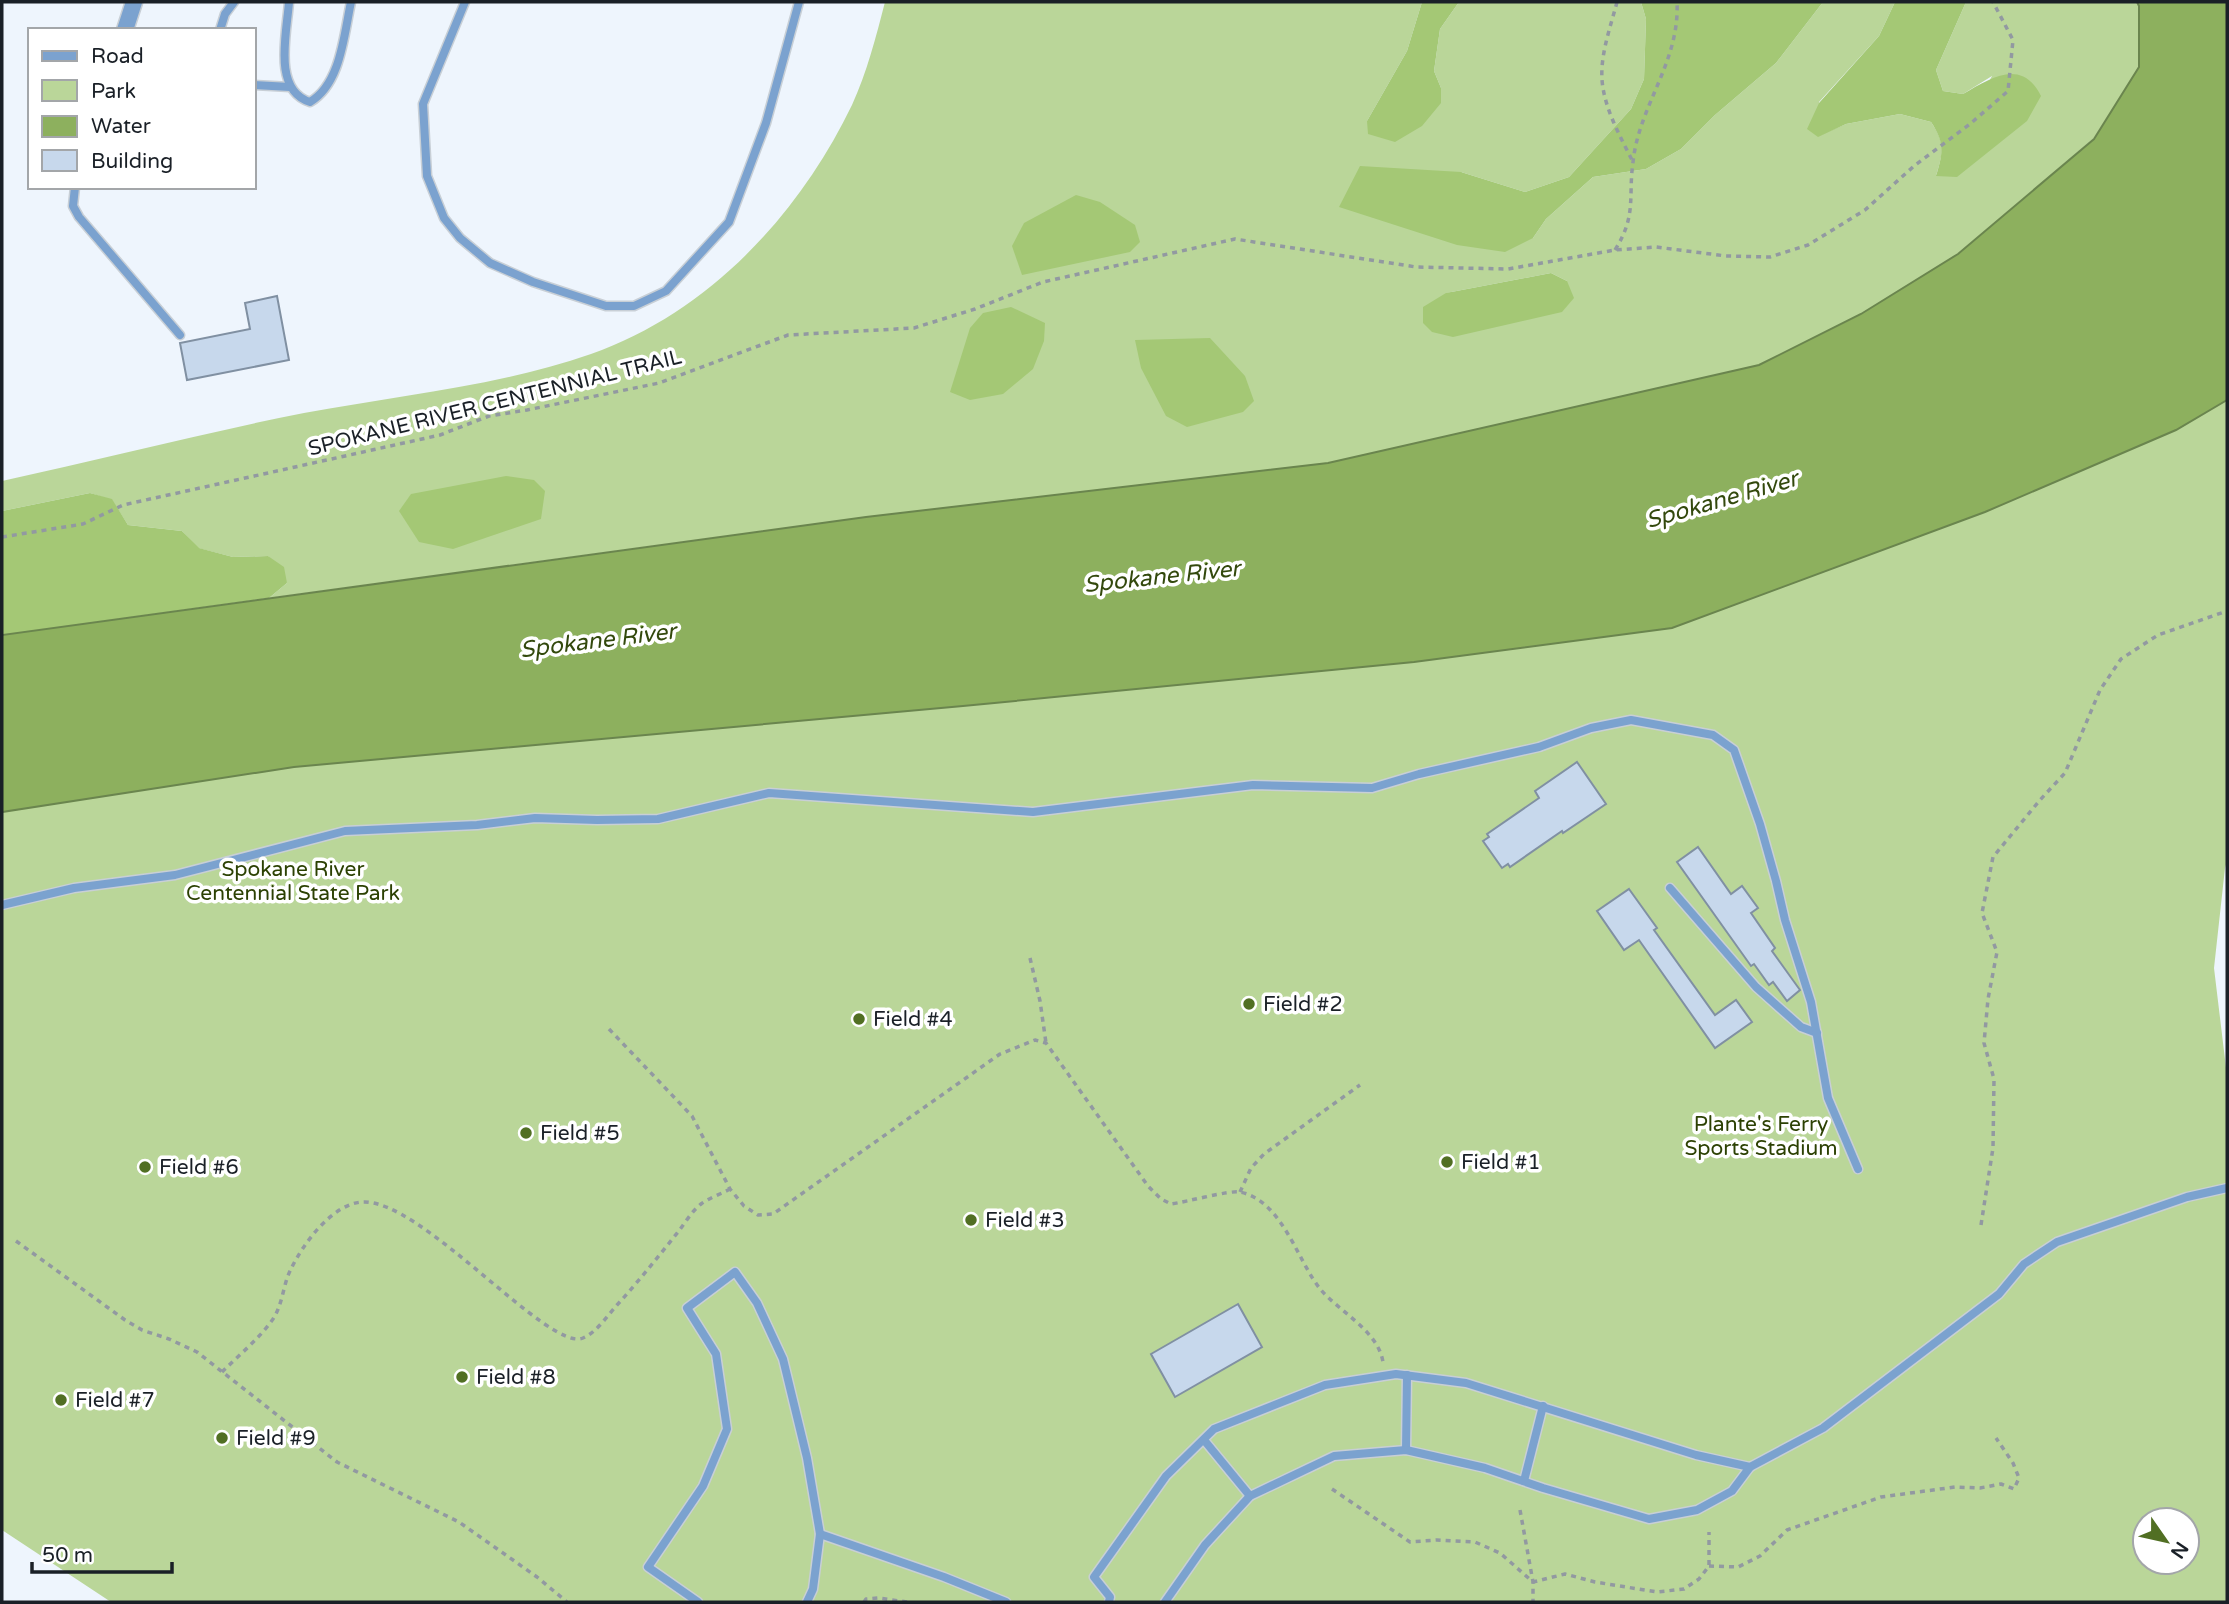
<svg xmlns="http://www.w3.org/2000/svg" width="2229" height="1604" font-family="'Varela Round',sans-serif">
<rect width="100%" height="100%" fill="#eef5fd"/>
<g fill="#bad699" fill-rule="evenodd">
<path d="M885,2H1422L1407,51L1367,121L1441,88L1434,71L1440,29L1459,2H1641L1646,19L1644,79L1631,109L1569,177L1525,192L1461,172L1533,238L1546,219L1593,177L1646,169L1681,149L1715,115L1776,63L1823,2H1895L1879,36L1819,102L1818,136L1846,124L1900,114L1931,122C1946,144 1943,152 1936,176L1992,76L1963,94L1943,91L1936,70L1966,2H2136L2139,6V67L2094,138L1958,254L1861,314L1759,365L1328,463L866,517L269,598L287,583L268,556L233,557L198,548L182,531L128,525L112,500L90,493L2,511V481C102,459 203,433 304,413C400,395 499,386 591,354C708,313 799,215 852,105C867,72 876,37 885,2ZM1551,273L1567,281L1446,293Z"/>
<path d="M2227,400V861L2225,868L2214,968L2227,1076V1602H111L2,1530V812L294,767L963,706L1414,662L1672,628L1985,512L2176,430ZM2145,1520H2187V1562H2145Z"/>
</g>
<g fill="#a4c875">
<path d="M1422,2H1459L1440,29L1434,71L1441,88V103L1422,126L1395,142L1368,134L1367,121L1407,51Z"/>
<path d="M1641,2H1823L1776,63L1715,115L1681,149L1646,169L1593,177L1546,219L1533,238L1505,252L1457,245L1339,207L1360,166L1461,172L1525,192L1569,177L1631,109L1644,79L1646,19Z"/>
<path d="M1895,2H1966L1936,70L1943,91L1963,94C1992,77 2022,58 2041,96L2027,121L1957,177L1936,176C1943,153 1945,143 1931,122L1900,114L1846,124L1818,137L1807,129L1819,103L1879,36Z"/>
<path d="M1076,195L1100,202L1135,225L1140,242L1130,252L1022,275L1012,246L1024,223Z"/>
<path d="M1551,273L1567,281L1574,298L1562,312L1453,337L1432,332L1423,323V307L1446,293Z"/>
<path d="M1011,307L1045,323L1044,341L1033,369L1003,394L970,400L950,392L970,328L983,313Z"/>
<path d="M1210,338L1245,376L1254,401L1243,412L1187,427L1166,416L1141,368L1135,340Z"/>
<path d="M506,476L534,480L545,491L541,519L453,549L419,542L399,511L411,494Z"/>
<path d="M90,493L112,499L128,525L182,531L199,548L233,557L268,556L284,567L287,583L269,598L2,635V511Z"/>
</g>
<path fill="#8db05e" stroke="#6a854e" stroke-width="2" d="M2137,2H2227V400L2176,430L1985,512L1672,628L1414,662L963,706L294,767L2,812V635L866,517L1328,463L1759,365L1861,314L1958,254L2094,139L2139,67V6Z"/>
<g fill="#c7d8ec" stroke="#8090a2" stroke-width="2">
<path d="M277,296L289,360L187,380L180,343L250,329L245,303Z"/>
<path d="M1577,762L1606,804L1563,833L1562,831L1510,867L1508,864L1502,868L1483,841L1489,837L1487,834L1539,798L1535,791Z"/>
<path d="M1698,847L1731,894L1742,886L1758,908L1751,913L1775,948L1772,951L1800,990L1787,1001L1773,982L1769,985L1754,964L1751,966L1677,862Z"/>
<path d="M1629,889L1657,928L1654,930L1715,1015L1736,1000L1752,1022L1715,1048L1639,940L1624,950L1597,911Z"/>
<path d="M1238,1304L1262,1347L1175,1397L1151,1354Z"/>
</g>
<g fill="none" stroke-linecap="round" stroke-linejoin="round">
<defs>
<g id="lane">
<path d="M289,2C287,32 272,90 310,102C341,84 344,34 351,2"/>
<path d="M465,2L423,104L427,176L444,218L460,238L490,263L533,282L606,306H634L666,291L729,222L766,123L799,2"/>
<path d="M220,30L225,14L234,2"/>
<path d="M254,85L290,87"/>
<path d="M75,187L73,206L79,217L180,335"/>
<path d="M1670,888L1756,987L1801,1027L1817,1033"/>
<path d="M2,905L74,888L175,875L345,831L477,825L535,818L597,820L658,819L769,793L1033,812L1253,785L1372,788L1419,774L1539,747L1591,728L1631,720L1713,735L1734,750L1760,824L1776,881L1785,920L1811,1002L1828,1098L1858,1169"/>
<path d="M1204,1440L1250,1496"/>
<path d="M1406,1450L1407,1375"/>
<path d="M1524,1481L1543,1406"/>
<path d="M820,1534L944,1577L1006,1602"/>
<path d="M698,1602L648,1567L703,1486L727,1429L716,1354L687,1308L735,1272L757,1303L783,1359L807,1458L820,1534L813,1589L807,1602"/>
<path d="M1109,1602L1110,1597L1094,1577L1166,1476L1214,1429L1325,1385L1396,1374L1466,1383L1696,1455L1750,1467L1823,1428L1999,1294L2024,1264L2057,1242L2187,1197L2227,1188"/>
<path d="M1165,1602L1205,1545L1250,1496L1334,1456L1406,1450L1485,1468L1543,1488L1649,1519L1697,1510L1732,1491L1750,1467"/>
</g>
<path id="street" d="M125,30L134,2"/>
</defs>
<use href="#lane" stroke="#c8cfd6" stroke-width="11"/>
<use href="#street" stroke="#c8cfd6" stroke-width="19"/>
<g stroke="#9299a1" stroke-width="3.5" stroke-dasharray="5 5" stroke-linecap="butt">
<path d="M1617,2C1610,29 1598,60 1603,88C1607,113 1621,138 1632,160"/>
<path d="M1615,250C1637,215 1628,198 1633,162C1639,105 1680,62 1677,2"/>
<path d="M2,537L83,524L123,505L440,435L489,416L527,410L659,383L788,335L914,328L975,309L1043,282L1235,239L1416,267L1508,269L1615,250L1656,247L1726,256L1770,257L1808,245L1865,210L1914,166L1970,124L2008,91L2013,40L1993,2"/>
<path d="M1030,958L1040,1001L1046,1043"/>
<path d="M609,1029L692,1116L730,1189L744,1206L758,1215L773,1214L1000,1054L1035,1040L1046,1043L1148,1186L1161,1199L1171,1204C1186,1202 1230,1190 1240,1192C1283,1201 1297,1261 1321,1290C1341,1313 1378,1331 1383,1362"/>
<path d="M1240,1192L1251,1168L1264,1154L1360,1085"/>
<path d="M1981,1225L1993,1148L1994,1079L1984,1043L1988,999L1997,952L1982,913L1993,857L2040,800L2065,773L2100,690L2121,659L2158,635L2227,611"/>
<path d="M16,1241L125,1320L142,1330L169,1339L197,1352L337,1462L459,1522L537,1577L567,1602"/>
<path d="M222,1372C239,1355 259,1339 273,1319C283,1304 283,1284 291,1269C303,1244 332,1204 362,1202C421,1198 549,1353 583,1338C597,1332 607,1316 617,1305C638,1282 658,1257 678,1232C685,1223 692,1211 701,1204C709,1198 721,1194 730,1189"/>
<path d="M1332,1489L1410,1542L1437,1540L1475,1542L1500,1553L1533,1582L1565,1574L1595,1582L1657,1592L1684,1589L1699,1579L1709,1566V1532"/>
<path d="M1520,1510L1533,1582V1602"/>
<path d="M1709,1566L1738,1567L1760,1556L1787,1530L1881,1497L1955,1487L1980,1488L2001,1484L2014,1489L2019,1478L2013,1463L1996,1438"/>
<path d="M864,1602L866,1599L878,1598L907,1602"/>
</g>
<use href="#lane" stroke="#7ba2cf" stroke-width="8"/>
<use href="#street" stroke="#7ba2cf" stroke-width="16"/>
</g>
<g fill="#516f23" stroke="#fff" stroke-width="2.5">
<circle cx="1249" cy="1004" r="7"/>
<circle cx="859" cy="1019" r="7"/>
<circle cx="526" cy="1133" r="7"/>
<circle cx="1447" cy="1162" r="7"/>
<circle cx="145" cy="1167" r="7"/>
<circle cx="971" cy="1220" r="7"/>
<circle cx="462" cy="1377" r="7"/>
<circle cx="61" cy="1400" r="7"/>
<circle cx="222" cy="1438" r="7"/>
</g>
<g text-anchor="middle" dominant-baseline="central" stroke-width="7" stroke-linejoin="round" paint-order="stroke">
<g font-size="21" fill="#1a2027" stroke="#fff">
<text transform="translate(495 403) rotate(-14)">SPOKANE RIVER CENTENNIAL TRAIL</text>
</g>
<g font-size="21" fill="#2c4103" stroke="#fff">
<text x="293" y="869">Spokane River<tspan x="293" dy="24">Centennial State Park</tspan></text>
<text x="1761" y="1124">Plante's Ferry<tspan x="1761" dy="24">Sports Stadium</tspan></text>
</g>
<g font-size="21" fill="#1a2027" stroke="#fff" text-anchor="start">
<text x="1263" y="1004">Field #2</text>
<text x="873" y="1019">Field #4</text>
<text x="540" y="1133">Field #5</text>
<text x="1461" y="1162">Field #1</text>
<text x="159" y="1167">Field #6</text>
<text x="985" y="1220">Field #3</text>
<text x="476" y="1377">Field #8</text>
<text x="75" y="1400">Field #7</text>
<text x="236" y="1438">Field #9</text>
</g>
<g font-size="23" font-style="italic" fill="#33490d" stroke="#fff">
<text transform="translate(1722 500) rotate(-16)">Spokane River</text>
<text transform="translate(1162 577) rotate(-6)">Spokane River</text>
<text transform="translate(598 641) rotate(-7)">Spokane River</text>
</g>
</g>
<rect width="2229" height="1604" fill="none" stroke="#1a2027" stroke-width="7"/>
<rect x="28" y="28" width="228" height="161" fill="#ffffff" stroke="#a3a6a9" stroke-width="2"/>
<rect x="42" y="51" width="35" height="10" fill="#7ba2cf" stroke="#a3a6a9" stroke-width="2"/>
<text x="91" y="63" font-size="21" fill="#1a2027">Road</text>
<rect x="42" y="80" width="35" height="21" fill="#bad699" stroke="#a3a6a9" stroke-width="2"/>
<text x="91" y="98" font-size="21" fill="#1a2027">Park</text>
<rect x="42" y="116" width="35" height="21" fill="#8db05e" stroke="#a3a6a9" stroke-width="2"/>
<text x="91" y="133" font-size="21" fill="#1a2027">Water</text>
<rect x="42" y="150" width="35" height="21" fill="#c7d8ec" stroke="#a3a6a9" stroke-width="2"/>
<text x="91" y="168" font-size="21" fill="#1a2027">Building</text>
<g transform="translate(2166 1541) rotate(124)"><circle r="33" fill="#ffffff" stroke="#a3a6a9" stroke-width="2"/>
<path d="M0-5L12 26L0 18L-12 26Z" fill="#516f23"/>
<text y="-10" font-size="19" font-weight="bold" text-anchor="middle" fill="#1a2027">N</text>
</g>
<path d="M32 1562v10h140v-10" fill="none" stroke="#1a2027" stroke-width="3.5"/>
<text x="42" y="1562" font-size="21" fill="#1a2027" stroke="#ffffff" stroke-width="5" paint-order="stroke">50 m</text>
</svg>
